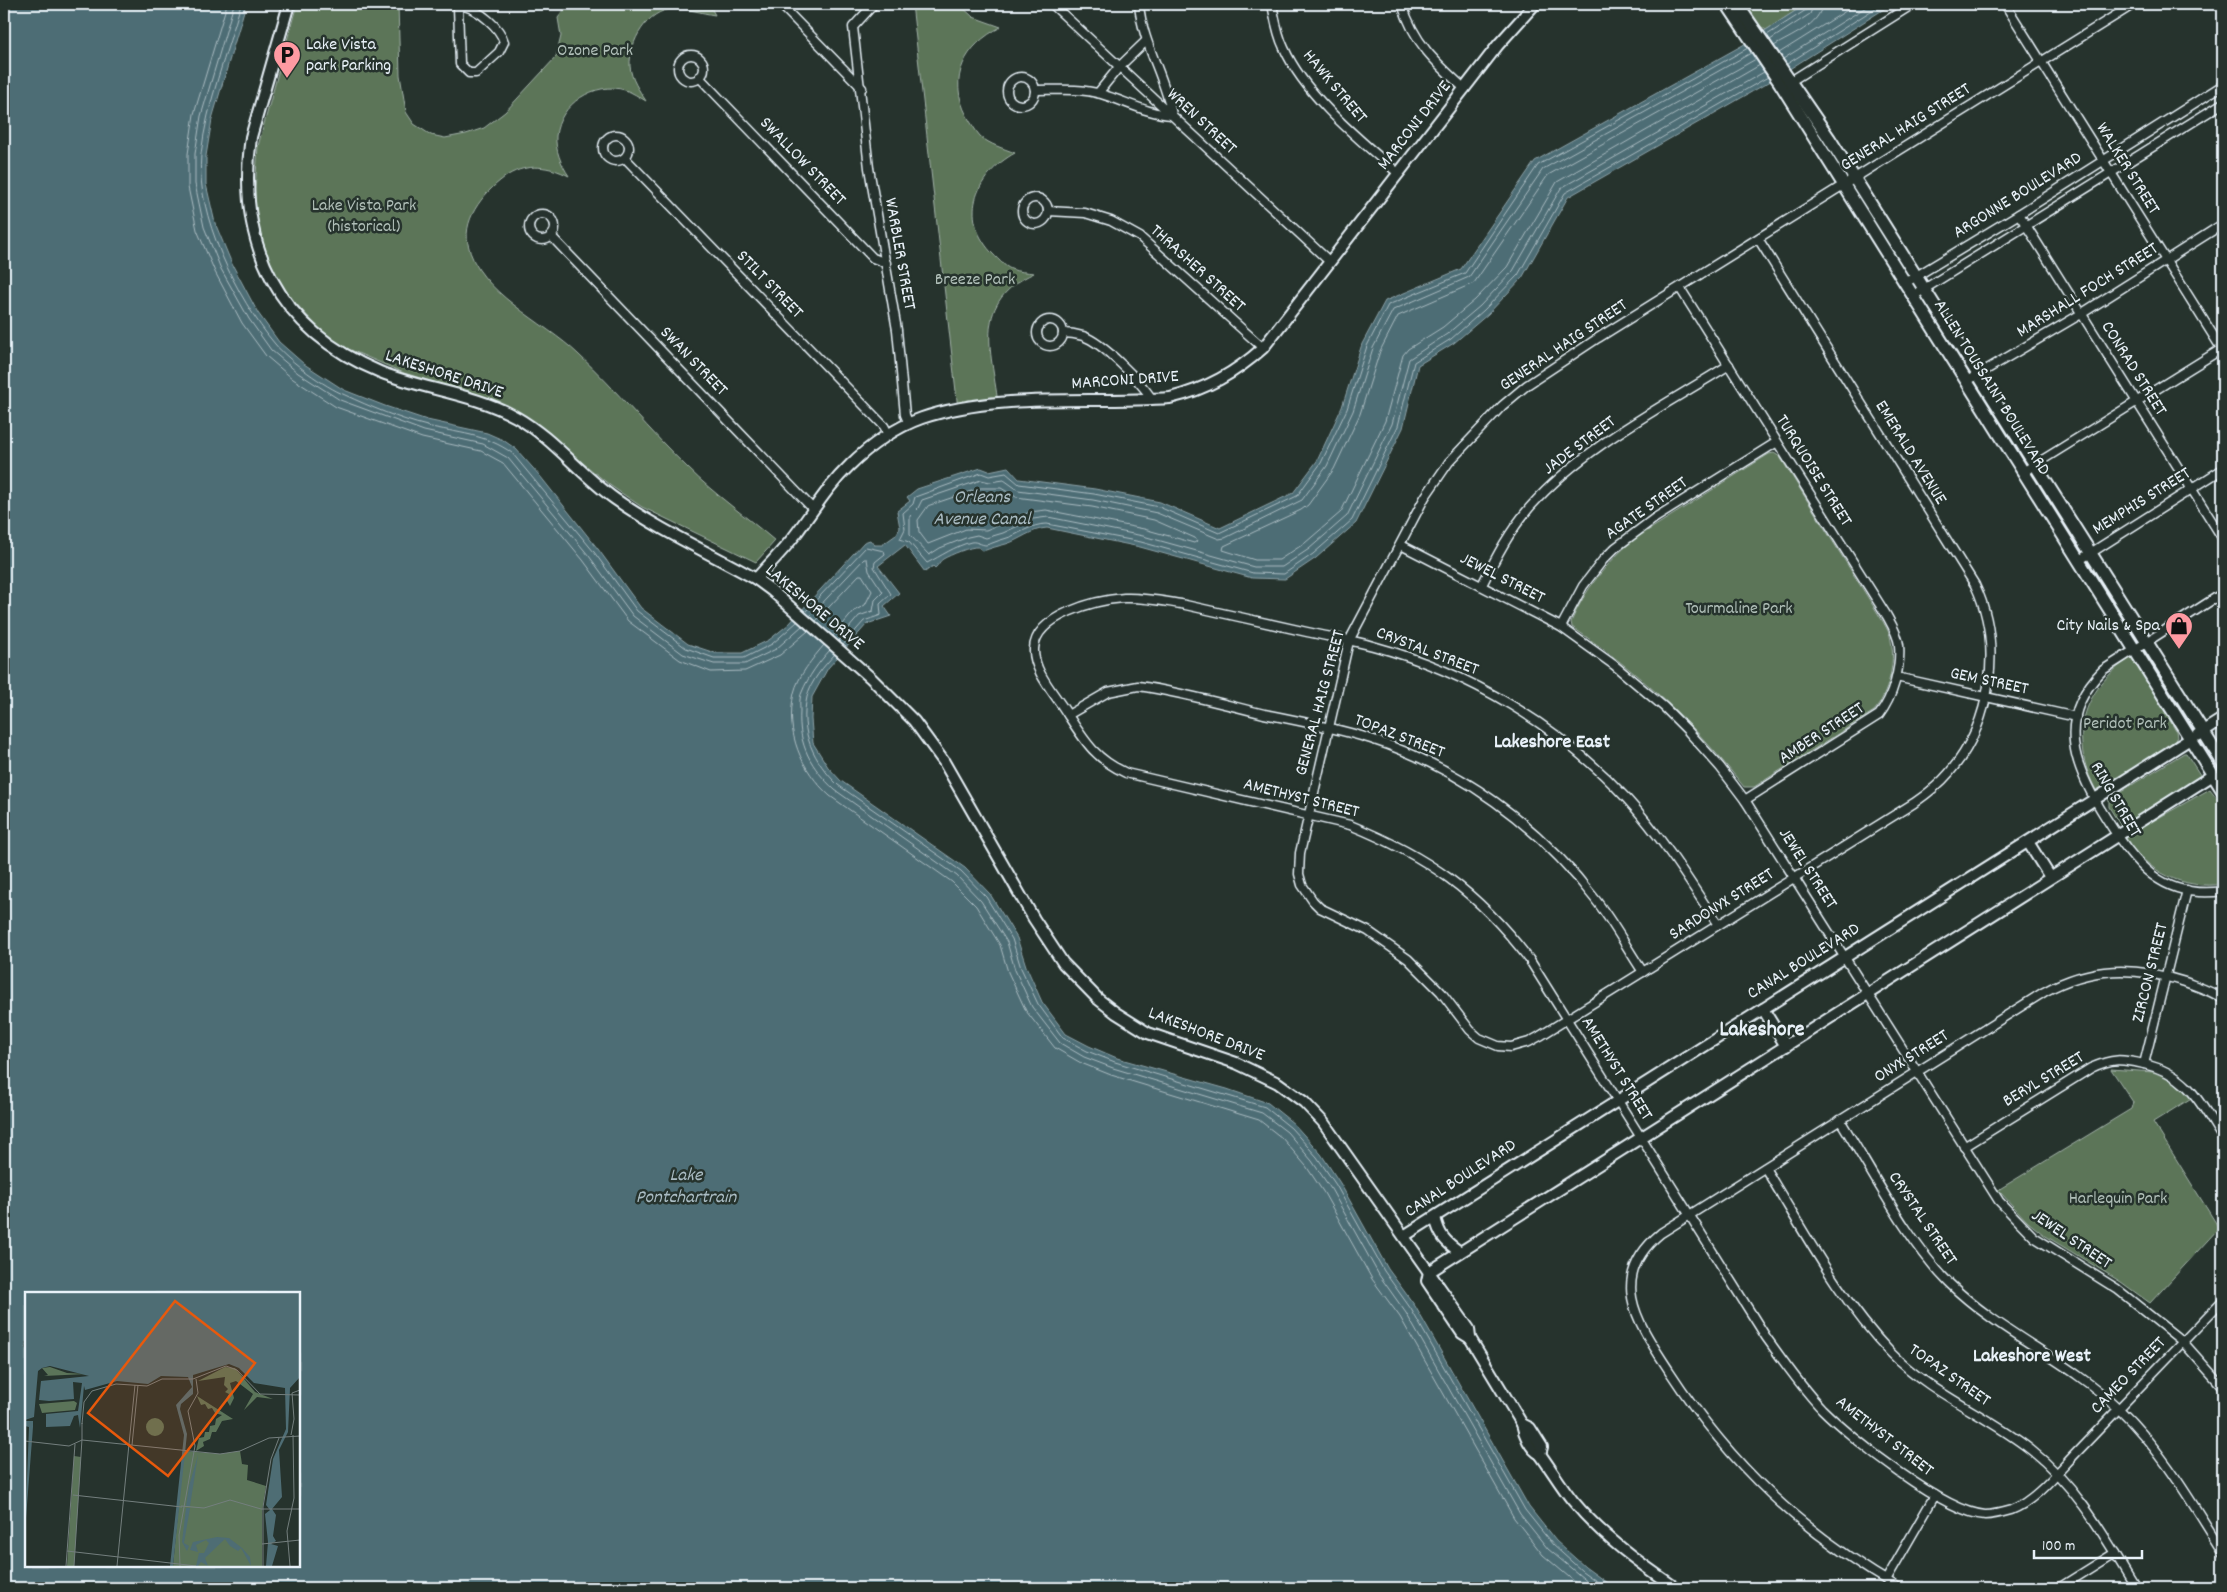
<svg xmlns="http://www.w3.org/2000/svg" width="2227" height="1592" font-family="Dekko,sans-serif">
<rect width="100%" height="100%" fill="#26332d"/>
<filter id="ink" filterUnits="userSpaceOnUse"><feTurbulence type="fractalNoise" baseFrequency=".02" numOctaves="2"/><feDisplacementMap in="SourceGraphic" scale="10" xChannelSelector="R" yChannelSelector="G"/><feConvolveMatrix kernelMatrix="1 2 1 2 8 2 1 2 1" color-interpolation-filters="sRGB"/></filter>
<g filter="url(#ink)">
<g fill="#5b7459" stroke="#a2b2a8">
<path d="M297,4H398L400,75L406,112L414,124L431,135L445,138L466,134L484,128L505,112L556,57L561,36L558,18L568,5L585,9L600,4H709L715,15C701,13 687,8 673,9C647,10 629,42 630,66C631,79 639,90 646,101C639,97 632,92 625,90C595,81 559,104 556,136C555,150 561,164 569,176C549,166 528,163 508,175C487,189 462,217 468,244C477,292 545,322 578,354C617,390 650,432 688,468C715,495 747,517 775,541L756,562L642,507L611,486L533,422L493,400L404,373L337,344L324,334L281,287L262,242L255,205V190L258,146Z"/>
<path d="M912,4H959L973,17L1001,27C965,45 947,78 967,116C971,123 975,130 980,136C990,145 1003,148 1015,153C977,174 958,215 991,252C996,257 1004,266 1011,269C1018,272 1027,272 1034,273C972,302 991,348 998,403L958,409Z"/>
<path d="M1737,4H1806L1766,30L1745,15Z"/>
<path d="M1774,453L1780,457L1882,620C1886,627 1890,633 1891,641C1896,662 1888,695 1874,711L1754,787H1744C1693,722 1640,673 1572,627L1571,622C1585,589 1606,564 1633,540L1769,454Z"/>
<path d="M2130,658L2134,659L2176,731L2177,737L2174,742L2101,789L2096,790C2068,738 2082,690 2130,658Z"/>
<path d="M2184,753H2186L2202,778L2122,828L2109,807V799Z"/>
<path d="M2210,789L2223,806V884C2183,890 2147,872 2126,838L2128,835Z"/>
<path d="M2111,1069L2153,1072L2177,1082L2193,1097L2153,1122L2219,1228L2150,1303L2121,1282L2044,1235L2028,1222L1998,1190L2131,1109L2133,1102Z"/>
</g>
<path fill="#4e6d74" stroke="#8ca2a9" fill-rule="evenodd" d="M4,4H246L212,119L206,156V184L215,223L232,264L258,313L279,342L304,364L344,390L385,406L427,420L487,433L503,440L516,449L540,476L598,549L641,608L688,644L715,653H742L769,640L789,624L864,542L870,540L874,545H882L896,535L900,528L897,511L910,501L907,497L917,489L981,468L989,471L1008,467L1019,479L1095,489L1160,502L1220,528L1293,493L1317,461L1342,407L1362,344L1385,301L1461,269L1535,161L1743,45L1806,4H1892L1769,82L1568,197L1522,278L1488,314L1454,343L1418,365L1403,428L1356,523L1316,558L1285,579L1252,578L1140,547L1047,528C1031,529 1020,540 1006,544C998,546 991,548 983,551L978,547C971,546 950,555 943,559C939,561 939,565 935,568L933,566L925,572L905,545L878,566L899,593L884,606L891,616L867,624L828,668L812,697L811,719L813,743L828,767L841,781L965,868L990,894L1017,938L1026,966L1042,1002L1066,1034L1089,1046L1117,1058L1227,1089L1268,1103L1294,1124L1321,1154L1340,1183L1388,1269L1415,1306L1529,1507L1556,1541L1585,1567L1614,1588H4ZM26,1293H299V1566H26Z"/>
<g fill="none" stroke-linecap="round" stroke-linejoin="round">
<g stroke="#aabcc3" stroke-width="1">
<path d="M227,4L194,114L188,154V187L197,230L215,272L242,323L266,356L293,379L336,407L422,438L481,451L503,463L583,560L628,621L680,660L711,672L745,671L780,655L808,631"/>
<path d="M234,4L201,116L195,154V184L204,227L221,269L249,319L271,350L298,373L340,400L424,431L483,444L508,458L589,556L633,616L683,654L714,664H745L776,649L802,626"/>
<path d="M241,4C227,53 207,103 201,154C195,214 237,299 275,344C289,361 325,387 345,395C371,407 399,419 427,426C457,433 486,434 512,453L594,552L637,611L686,648L714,658H744L772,644L797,622"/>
<path d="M1767,35L1806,10L1808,4"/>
<path d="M1770,40L1810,14L1814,4"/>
<path d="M1774,46C1790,36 1821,25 1822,4"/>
<path d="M1748,48L1538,165L1465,273L1388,305L1367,346L1347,409L1321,463L1297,496L1219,533L1159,507L1094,494L1019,484L1006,473L989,476L981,473L915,497L913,504L903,513L905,529L900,539L909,542L927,563C941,556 955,546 971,542C977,541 981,545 986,545C991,544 999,540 1004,539C1019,535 1030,524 1047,524L1141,542L1253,573L1284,574L1313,554L1352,520L1398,426L1414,362L1451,339L1484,310L1518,275L1565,193L1768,77"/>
<path d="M1751,53L1543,169L1469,277L1393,310L1373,348L1353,411L1327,466L1302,500L1225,538L1219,539L1157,513L1093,500L1018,490L1004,480L990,482L981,480L922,500L918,508L910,516V535L929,555L940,548L968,537L977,535L986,538L1003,533L1033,519L1048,517L1143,536L1254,567H1282L1309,549L1347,516L1392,424L1409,359L1447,334L1480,306L1513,271L1561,188L1764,72"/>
<path d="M1779,53L1857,4"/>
<path d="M1756,59L1548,175L1474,283L1398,316L1380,351L1360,414L1334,469L1308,505L1301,510L1224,546L1223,550L1255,560H1279L1305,543L1341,512L1385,421L1403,355L1408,349L1443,327L1475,300L1507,267L1557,182L1760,65"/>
<path d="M1783,59L1871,4"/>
<path d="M1787,64L1882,4"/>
<path d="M981,488H1001L1016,497L1092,507L1154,520L1195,538L1197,541L1194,543L1144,529L1046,510L1030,512L986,530L966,529L928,544L919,532L918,520L928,506Z"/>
<path d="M805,612L866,547L884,551L885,554L875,562L874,567L891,594L880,604L881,615L864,621L843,645"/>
<path d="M810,616L864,559H867L869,571L883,592L875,600L873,611L859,616L838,641"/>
<path d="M816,621L859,575H862L872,591L865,605L854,611L833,636"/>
<path d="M824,645C813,658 798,676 794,693C785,733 801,770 830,796L952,882L976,906L1000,945L1008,972L1026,1011L1055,1048L1081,1063L1111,1075L1259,1120L1282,1138L1306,1166L1324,1193L1372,1279L1400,1317L1514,1518L1543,1555L1582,1588"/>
<path d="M830,650C819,662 808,677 802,692C799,698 800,705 800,711C798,745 811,768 835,790L957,876L981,901L1007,942L1015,970L1032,1007L1060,1043L1084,1057L1113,1068L1262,1113L1287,1132L1312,1161L1331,1189L1379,1275L1406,1313L1520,1514L1548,1549L1595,1588"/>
<path d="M835,654C824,666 810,682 807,697C799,732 814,762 838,785L961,871L986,897L1012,939L1021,968L1038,1004L1063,1038L1087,1051L1115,1062L1265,1107L1291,1128L1317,1157L1336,1185L1384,1271L1411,1309L1525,1510L1553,1545L1582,1571L1606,1588"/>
</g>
<defs>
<g id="minor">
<path d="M780,4L862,88"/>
<path d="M874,4L853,27L869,168L897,330L905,415L909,424"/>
<path d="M1052,4L1330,262"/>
<path d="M1272,4C1275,19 1277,34 1284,48C1305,96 1360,140 1399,174"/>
<path d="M1402,4C1414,43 1435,62 1465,89"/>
<path d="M2005,4L2223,351"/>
<path d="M464,6C479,10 500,27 504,42L499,52L476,73H469L460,64L458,7Z"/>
<circle cx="691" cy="68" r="13"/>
<path d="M699,77L873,258L886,263"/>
<circle cx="1021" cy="91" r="14"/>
<path d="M1791,81L1913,4"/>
<path d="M1035,90C1057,90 1080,88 1101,94C1125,101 1148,114 1172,115C1165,76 1142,43 1139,4"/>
<path d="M1098,93L1119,67L1146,41"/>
<circle cx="616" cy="148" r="13"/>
<path d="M625,158L884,426L889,435"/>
<circle cx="1035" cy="211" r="13"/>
<path d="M1048,211L1085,213L1111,221L1140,237L1263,348"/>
<circle cx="542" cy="227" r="13"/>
<path d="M2019,214L2223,539"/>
<path d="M551,236L813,509"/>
<path d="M1759,240L1975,585C2003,644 1992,723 1949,773C1939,785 1927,794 1914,803L1540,1036L1529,1042L1511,1047L1498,1046L1479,1038L1470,1030L1441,992L1408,959L1368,931L1320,908L1313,901L1302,885L1299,874L1300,853L1349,641L1425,497L1449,462L1502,406L1527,385L1598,338L2134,4"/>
<path d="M1905,283L2019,214L2223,85"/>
<path d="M1680,288L1887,616C1892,625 1898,635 1899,645C1901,668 1893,697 1879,715L1745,800"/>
<path d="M1913,296L2223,103"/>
<circle cx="1050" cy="333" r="13"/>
<path d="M1063,333C1070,333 1076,334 1083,336C1103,343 1140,381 1152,399"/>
<path d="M1967,381L2081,314L2223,224"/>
<path d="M2023,472L2223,348"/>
<path d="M1401,545L1561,627L1614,665L1664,707L1687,730L1720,767L1745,800L1999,1201L2034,1237L2117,1289L2183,1342L2223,1387"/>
<path d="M2078,561L2223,469"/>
<path d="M1482,585C1496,557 1510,530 1530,507C1584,446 1661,408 1729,365"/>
<path d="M2223,593L2103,670C2054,719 2074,768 2106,818C2135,864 2162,900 2223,891"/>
<path d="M1561,627L1583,586L1603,560L1615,548L1655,518L1777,442"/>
<path d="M1896,677L2076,717"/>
<path d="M1068,715L1108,692L1138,686C1181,692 1223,704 1264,714C1300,721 1336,728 1371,739C1461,768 1537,824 1595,899C1613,922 1627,948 1643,972"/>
<path d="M1718,925C1690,882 1662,837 1627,799C1560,726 1469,672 1373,646C1352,640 1329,637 1307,632C1265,623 1223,613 1181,604C1162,601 1143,597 1124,598C1097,600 1035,615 1034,649C1033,670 1053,692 1064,709C1083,738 1093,758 1126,773L1350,825C1427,856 1478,892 1529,959L1766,1337C1784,1362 1801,1387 1822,1409C1852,1439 1944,1512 1985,1515C1993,1515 2004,1512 2011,1510C2036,1501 2061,1468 2079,1450C2127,1400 2175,1350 2223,1300"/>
<path d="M2144,1064L2187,890"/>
<path d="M1840,1120C1872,1171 1908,1242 1949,1283C2000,1333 2068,1360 2119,1409C2162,1450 2192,1503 2223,1552"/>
<path d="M1964,1147L2091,1068C2113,1058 2121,1059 2144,1064C2189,1074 2201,1104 2223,1139"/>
<path d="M1765,1168C1804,1231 1839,1299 1891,1353C1931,1394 1987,1415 2031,1450C2078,1487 2106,1539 2136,1588"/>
<path d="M1886,1580L1935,1495"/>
<path d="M1899,1588C1801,1531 1732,1467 1670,1372C1639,1324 1605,1279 1661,1233L2044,992C2091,966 2134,966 2185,982C2198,987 2212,991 2223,999"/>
<path d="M2059,1588L2115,1553"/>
</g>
<g id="tertiary">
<path d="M289,4L251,137C236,244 278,330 380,372C424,390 473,393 516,417C553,438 580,474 615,499C659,530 710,553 756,579L771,590L871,678L914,721L944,762L1034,919L1063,963L1098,999L1116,1013L1148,1033L1236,1063L1278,1083L1304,1102L1323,1122L1469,1329L1470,1338L1522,1424C1524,1434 1530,1449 1540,1454C1551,1469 1561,1486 1573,1501C1602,1536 1639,1563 1676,1588"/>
<path d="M756,579C770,563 786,548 798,531C815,508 829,485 850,465C869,446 896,427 922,418C998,392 1091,404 1170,398C1207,389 1235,373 1263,348L1498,45L1535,4"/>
<path d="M2028,842L2050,877"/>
<path d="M1763,1009L1786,1046"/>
<path d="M1435,1217C1439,1235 1445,1242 1460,1252"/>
<path d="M1404,1236L2190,739"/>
<path d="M1429,1272L2213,775"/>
<path d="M1429,1272L1427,1281L1462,1333L1470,1338"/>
<path d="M1522,1424L1530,1428L1542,1447L1540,1454"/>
</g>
<g id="secondary">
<path d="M1727,4L1780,83L2223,791"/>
<path d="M1737,4L1829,138L2223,763"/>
<path d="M2198,735L2223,719"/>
</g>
</defs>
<use href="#minor" stroke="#e8f1f8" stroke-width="11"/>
<use href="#tertiary" stroke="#e8f1f8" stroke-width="14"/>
<use href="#secondary" stroke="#e8f1f8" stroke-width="15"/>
<use href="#minor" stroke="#26332d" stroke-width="8"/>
<use href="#tertiary" stroke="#26332d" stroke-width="10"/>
<use href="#secondary" stroke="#26332d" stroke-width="11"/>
</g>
</g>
<defs>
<symbol id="parking-pin" viewBox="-11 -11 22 30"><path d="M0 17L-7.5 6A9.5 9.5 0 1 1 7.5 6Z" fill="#ff9aa2" stroke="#26332d"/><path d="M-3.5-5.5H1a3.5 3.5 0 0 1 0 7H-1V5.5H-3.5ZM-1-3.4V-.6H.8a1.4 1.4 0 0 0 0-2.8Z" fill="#111"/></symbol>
<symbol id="shop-pin" viewBox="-11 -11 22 30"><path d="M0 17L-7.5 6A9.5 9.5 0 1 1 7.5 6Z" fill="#ff9aa2" stroke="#26332d"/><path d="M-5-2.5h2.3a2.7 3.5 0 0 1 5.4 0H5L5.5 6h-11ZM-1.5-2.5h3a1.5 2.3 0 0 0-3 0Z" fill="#111"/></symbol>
</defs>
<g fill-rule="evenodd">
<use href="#parking-pin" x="271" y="39" width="32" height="43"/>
<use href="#shop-pin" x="2163" y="610" width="32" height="43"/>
</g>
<g text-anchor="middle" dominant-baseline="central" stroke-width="5" stroke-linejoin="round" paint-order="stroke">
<g font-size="18" fill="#e8f1f8" stroke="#26332d" text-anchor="start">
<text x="306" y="45">Lake Vista<tspan x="306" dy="21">park Parking</tspan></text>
<text x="2160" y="626" text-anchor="end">City Nails &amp; Spa</text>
</g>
<g font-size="18" fill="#b0bfb8" stroke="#26332d">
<text x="595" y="51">Ozone Park</text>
<text x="364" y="206">Lake Vista Park<tspan x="364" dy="21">(historical)</tspan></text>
<text x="975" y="280">Breeze Park</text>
<text x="1739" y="609">Tourmaline Park</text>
<text x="2125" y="724">Peridot Park</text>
<text x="2118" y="1199">Harlequin Park</text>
</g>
<g font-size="18" fill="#e8f1f8" stroke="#26332d">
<text transform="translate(1334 87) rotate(50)">HAWK STREET</text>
<text transform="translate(1201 122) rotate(43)">WREN STREET</text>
<text transform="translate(1415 126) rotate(-52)">MARCONI DRIVE</text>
<text transform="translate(1906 128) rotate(-32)">GENERAL HAIG STREET</text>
<text transform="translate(802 162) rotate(46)">SWALLOW STREET</text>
<text transform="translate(2127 169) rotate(58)">WALKER STREET</text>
<text transform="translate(2018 196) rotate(-32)">ARGONNE BOULEVARD</text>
<text transform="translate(899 254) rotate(80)">WARBLER STREET</text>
<text transform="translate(1197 269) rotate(42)">THRASHER STREET</text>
<text transform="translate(769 285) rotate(46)">STILT STREET</text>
<text transform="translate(2088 291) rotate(-32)">MARSHALL FOCH STREET</text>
<text transform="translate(1564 346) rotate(-34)">GENERAL HAIG STREET</text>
<text transform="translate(693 362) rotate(46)">SWAN STREET</text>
<text transform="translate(2133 369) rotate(58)">CONRAD STREET</text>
<text transform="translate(444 375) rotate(18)">LAKESHORE DRIVE</text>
<text transform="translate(1125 381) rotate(-4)">MARCONI DRIVE</text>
<text transform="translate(1991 388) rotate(58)">ALLEN TOUSSAINT BOULEVARD</text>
<text transform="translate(1580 446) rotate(-37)">JADE STREET</text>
<text transform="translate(1910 453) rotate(58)">EMERALD AVENUE</text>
<text transform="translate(1813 471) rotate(58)">TURQUOISE STREET</text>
<text transform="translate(2142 502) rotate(-32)">MEMPHIS STREET</text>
<text transform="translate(1647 509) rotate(-35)">AGATE STREET</text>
<text transform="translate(1502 579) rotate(27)">JEWEL STREET</text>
<text transform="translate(814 608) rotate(40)">LAKESHORE DRIVE</text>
<text transform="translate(1427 652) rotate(21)">CRYSTAL STREET</text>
<text transform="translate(1989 682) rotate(12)">GEM STREET</text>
<text transform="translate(1321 703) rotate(-75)">GENERAL HAIG STREET</text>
<text transform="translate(1822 734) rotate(-33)">AMBER STREET</text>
<text transform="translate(1399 737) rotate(21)">TOPAZ STREET</text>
<text transform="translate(1301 799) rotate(14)">AMETHYST STREET</text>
<text transform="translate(2115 800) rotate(60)">RING STREET</text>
<text transform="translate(1807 869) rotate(57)">JEWEL STREET</text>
<text transform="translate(1722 905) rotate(-32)">SARDONYX STREET</text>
<text transform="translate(1804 962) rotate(-32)">CANAL BOULEVARD</text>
<text transform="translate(2151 973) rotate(-76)">ZIRCON STREET</text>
<text transform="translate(1206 1035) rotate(21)">LAKESHORE DRIVE</text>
<text transform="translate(1912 1057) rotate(-32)">ONYX STREET</text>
<text transform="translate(1616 1069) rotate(58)">AMETHYST STREET</text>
<text transform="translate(2044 1080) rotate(-31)">BERYL STREET</text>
<text transform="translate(1461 1179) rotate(-33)">CANAL BOULEVARD</text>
<text transform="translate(1922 1219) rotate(56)">CRYSTAL STREET</text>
<text transform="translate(2071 1240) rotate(34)">JEWEL STREET</text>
<text transform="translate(1949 1376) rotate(35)">TOPAZ STREET</text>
<text transform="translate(2129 1376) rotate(-46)">CAMEO STREET</text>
<text transform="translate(1884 1437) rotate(38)">AMETHYST STREET</text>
</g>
<g font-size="19" font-style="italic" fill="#aabcc3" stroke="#26332d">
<text x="982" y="498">Orleans<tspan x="982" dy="22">Avenue Canal</tspan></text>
<text x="686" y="1176">Lake<tspan x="686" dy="22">Pontchartrain</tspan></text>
</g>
<g font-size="20" font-weight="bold" fill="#e8f1f8" stroke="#26332d">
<text x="1552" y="743">Lakeshore East</text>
<text x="2032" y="1357">Lakeshore West</text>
</g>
<g font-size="22" font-weight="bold" fill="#e8f1f8" stroke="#26332d">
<text x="1762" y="1030">Lakeshore</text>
</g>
</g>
<g transform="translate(25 1292)">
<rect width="275" height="275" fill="#26332d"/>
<path d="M25,75L42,81L61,82L19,84L23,83L17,76ZM200,75L210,76L230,100L248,107L232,105L219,118L228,102L211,89L205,91L209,106L205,114L201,107L204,102L200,100L203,97L199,93L200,85L173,89ZM172,104L208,127L197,129L191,140H187L185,147L178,150L179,154L171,159L174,146L179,145L180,140H184L185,134L190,133L191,127L197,123L190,121L187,116L183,117L180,112L176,113ZM49,109L52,111L50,118L17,121L14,112ZM121 135a9 9 0 1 1 18 0a9 9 0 1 1-18 0ZM159,159L195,162L215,159L217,172L223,173L222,188L241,194L237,219V274H148ZM49,164L56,165L49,274H42Z" fill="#5b7459"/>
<path d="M0,1H275V85L265,96L263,140L254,158L257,205L247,217L251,223L248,244L251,249L246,252L253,254L247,274H241L243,250L240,222L245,218L241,213L248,167L261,137L260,96L229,91L214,76L204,72L168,83V102L156,112L155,117L162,142L148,274H145L159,143L151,113L167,95L163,85L136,84L123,92L92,89L60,98L59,94L55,136L53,123L49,124L45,134L21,135V122L53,119L57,91L48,90L49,107L24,109L14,108L16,89L64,84L25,74L17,76L13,79L9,125L0,128ZM0,129H8V135L0,239L4,135L0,134ZM173,163L165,214H161L164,194ZM161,216H165L159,251L164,254L162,259L157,250ZM192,245L204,246L217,256L225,265L226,274L216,256L213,259L205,254L200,247L180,266L183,274L176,270L173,274H171L174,261H179L184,251L181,248L171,253L173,260L165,258L168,250Z" fill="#4e6d74"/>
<path fill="none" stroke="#747f7e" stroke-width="1" d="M57,132L59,110L67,99L91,92L122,94L137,87H168L201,74L212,78L235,102L275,103M266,143L269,127L267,101L275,98M57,147V131M0,149L44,154L57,148L195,162L215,159L244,146L275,144M104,152L110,93M107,153L113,93M48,203L157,215M156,214L179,216L205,208L236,217H275M237,252L275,248M42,259L171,274M41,274L50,152M49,274L57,147M92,274L104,152M155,274L154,243L170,154L163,119L173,101L171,87M238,274V215L246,167L254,146M265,274L262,239L269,206L268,143"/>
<path fill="#e8590c" fill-opacity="0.15" stroke="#e8590c" stroke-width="2.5" d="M150,9L230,71L143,184L63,121Z"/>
<rect width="275" height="275" fill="none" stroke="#e8f1f8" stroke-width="2.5"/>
</g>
<rect width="2227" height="1592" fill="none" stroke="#26332d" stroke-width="20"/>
<rect x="10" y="10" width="2207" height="1572" fill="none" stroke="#e8f1f8" stroke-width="2" filter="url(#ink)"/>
<path d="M2034 1550v8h108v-8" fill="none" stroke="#e8f1f8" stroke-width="2.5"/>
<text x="2042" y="1550" font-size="15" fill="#e8f1f8" stroke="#26332d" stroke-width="4" paint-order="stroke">100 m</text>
</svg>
